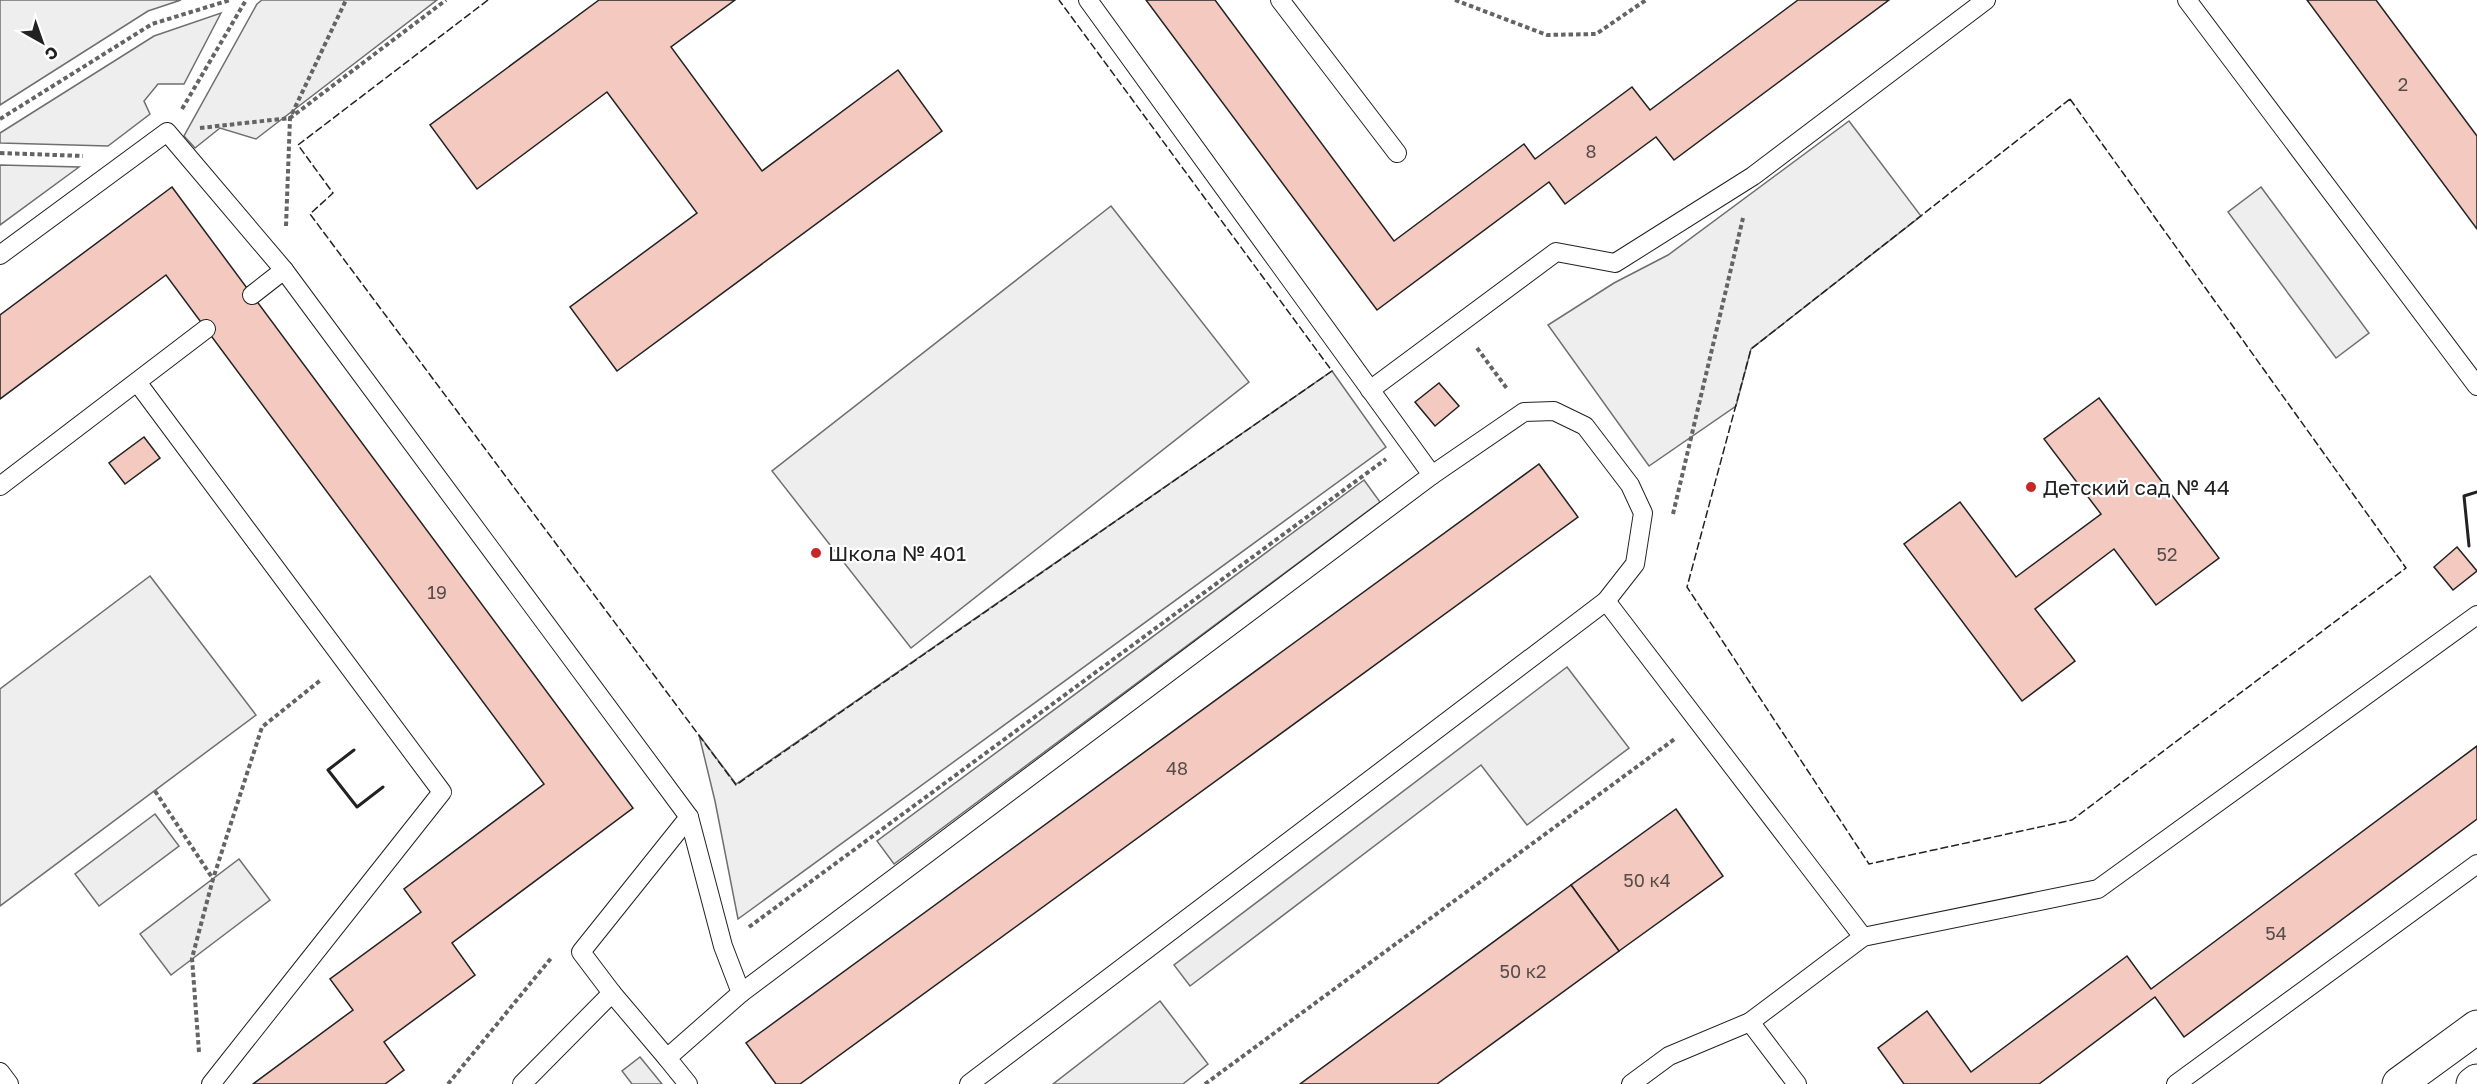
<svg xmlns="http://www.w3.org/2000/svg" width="2477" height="1084" font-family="'Golos Text',sans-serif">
<rect width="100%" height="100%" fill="#fff"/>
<g fill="#eee" stroke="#6f6f6f" stroke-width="1.5">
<path d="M0,0H181L148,11L0,105Z"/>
<path d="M262,0H437L256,139L220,128L195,148L184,136L257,4Z"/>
<path d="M221,13L184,84H158L144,101L150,114L108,146L0,143V133L154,36Z"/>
<path d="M1849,121L1921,216L1751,349L1736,406L1649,466L1548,325L1614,283L1668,255Z"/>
<path d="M0,165L79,167L0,225Z"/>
<path d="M2261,187L2369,333L2336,358L2228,212Z"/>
<path d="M1111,206L1249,382L911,648L772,471Z"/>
<path d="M1332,371L1386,447L738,919L715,801L699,735L736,784Z"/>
<path d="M150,576L256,715L0,906V689Z"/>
<path d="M155,814L179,846L99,906L75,874Z"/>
<path d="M239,859L270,900L171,975L140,934Z"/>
<path d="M1160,1001L1208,1064L1183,1084H1053Z"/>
</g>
<g fill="#ededed" stroke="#6f6f6f" stroke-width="1.5">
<path d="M1364,480L1380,502L894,864L877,841Z"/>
<path d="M1567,667L1629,748L1527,825L1481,765L1190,986L1174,965Z"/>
<path d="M640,1057L662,1084H632L622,1071Z"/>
</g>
<g fill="#f3c9c0" stroke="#222" stroke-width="1.5">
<path d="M599,0H735L671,47L762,171L898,70L942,131L617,371L570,307L697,213L607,92L477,189L430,125Z"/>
<path d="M1146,0H1215L1394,241L1524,144L1535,159L1632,87L1650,110L1798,0H1889L1674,160L1656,137L1565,204L1549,182L1377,310Z"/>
<path d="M2307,0H2376L2477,136V229Z"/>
<path d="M172,187L633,808L452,943L475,975L384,1042L404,1070L385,1084H253L353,1010L330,979L421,912L404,889L544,784L166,275L0,399V315Z"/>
<path d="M1439,383L1459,406L1435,426L1415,402Z"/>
<path d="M2099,398L2219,558L2156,605L2114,549L2035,609L2075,661L2022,701L1904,544L1960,502L2016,577L2101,514L2044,439Z"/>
<path d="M144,437L160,458L125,484L109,463Z"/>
<path d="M1539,464L1578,517L800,1084H776L746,1043Z"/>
<path d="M2457,547L2477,571L2453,590L2434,567Z"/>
<path d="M2477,746V819L2184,1037L2155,997L2039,1084H1904L1878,1048L1927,1011L1971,1072L2127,956L2151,989Z"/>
<path d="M1676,809L1723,876L1619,951L1571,885Z"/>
<path d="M1571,885L1619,951L1437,1084H1300Z"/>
</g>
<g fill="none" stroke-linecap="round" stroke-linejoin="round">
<defs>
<g id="lane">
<path d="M1280,0L1397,153"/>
<path d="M2187,0L2477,386"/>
<path d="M0,255L167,132L284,270L689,817L723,946L741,993L667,1058L688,1084"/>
<path d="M252,295L284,270"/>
<path d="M137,382L442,792L211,1084"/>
<path d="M1370,390L1556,252L1615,263L1753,176L1986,0"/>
<path d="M0,486L206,329"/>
<path d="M1606,601L1863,937"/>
<path d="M612,993L581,952L689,817"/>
<path d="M741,993L1432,475L1088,0"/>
<path d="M1750,1022L1797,1084"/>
<path d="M0,1072L9,1084"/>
<path d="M522,1084L612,993L667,1058"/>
<path d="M969,1084L1606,601L1635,564L1643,513L1630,485L1585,426L1554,411L1524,412L1432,475"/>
<path d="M1631,1084L1669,1056L1750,1022L1863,937L2098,889L2477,615"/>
<path d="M2176,1084L2477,864"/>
</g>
<g id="secondary">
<path d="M2399,1084L2477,1027"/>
<path d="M2473,1084L2477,1081"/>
</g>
</defs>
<use href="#lane" stroke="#222" stroke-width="20"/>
<use href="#secondary" stroke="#222" stroke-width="35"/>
<g stroke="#646464" stroke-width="4" stroke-dasharray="4.5 3" stroke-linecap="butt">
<path d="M1455,0L1547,35L1596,34L1646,0"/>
<path d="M182,109L246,0"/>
<path d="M0,119L152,24L230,0"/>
<path d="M200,128L290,118L446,0"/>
<path d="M0,153L83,156"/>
<path d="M286,226L290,118L346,0"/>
<path d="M1477,348L1508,390"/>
<path d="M1673,514L1743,218"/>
<path d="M155,791L213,879"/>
<path d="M749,927L1386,459"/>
<path d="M199,1052L192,958L213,879L262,727L322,679"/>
<path d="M448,1084L552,957"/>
<path d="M1205,1084L1676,738"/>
</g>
<use href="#lane" stroke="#fff" stroke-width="18"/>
<use href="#secondary" stroke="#fff" stroke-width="33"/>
<g stroke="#222" stroke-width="1.5" stroke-dasharray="8 3" stroke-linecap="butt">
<path d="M488,0L298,145L333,193L310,214L736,785L1332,371L1059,0"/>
<path d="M2070,99L2406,568L2072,820L1869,864L1687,587L1751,349Z"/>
</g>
<g stroke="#222" stroke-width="3">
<path d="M2469,546L2464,496L2477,492"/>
<path d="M354,750L328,770L357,807L383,787"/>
</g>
</g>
<g fill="#c62828" stroke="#fff" stroke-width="2">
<circle cx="2031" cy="487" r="6"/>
<circle cx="816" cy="553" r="6"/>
</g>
<g text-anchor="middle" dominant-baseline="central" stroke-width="4.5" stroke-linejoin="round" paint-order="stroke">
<g font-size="18" fill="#564c4a">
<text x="2403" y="84">2</text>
<text x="1591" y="151">8</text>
<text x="2167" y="554">52</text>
<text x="437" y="592">19</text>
<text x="1177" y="768">48</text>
<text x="1647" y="880">50 к4</text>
<text x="2276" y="933">54</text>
<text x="1523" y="971">50 к2</text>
</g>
<g font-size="21" fill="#222" stroke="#fff" text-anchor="start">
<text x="2043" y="487">Детский сад № 44</text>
<text x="828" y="553">Школа № 401</text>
</g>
</g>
<g transform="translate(42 42) rotate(140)" stroke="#ffffff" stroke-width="4.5" paint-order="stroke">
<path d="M0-4.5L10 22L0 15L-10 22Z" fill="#222222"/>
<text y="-9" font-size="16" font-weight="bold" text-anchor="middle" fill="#222222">С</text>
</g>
</svg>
